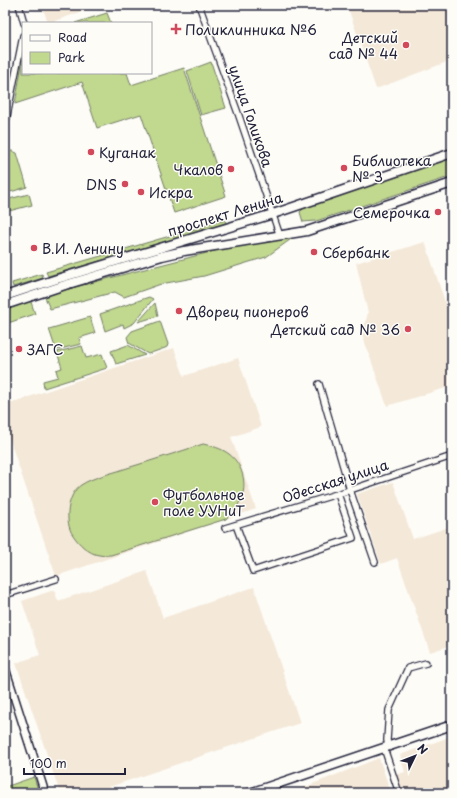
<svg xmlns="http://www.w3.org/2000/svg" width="457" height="798" font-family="'Playpen Sans',sans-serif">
<rect width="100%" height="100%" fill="#fdfcf7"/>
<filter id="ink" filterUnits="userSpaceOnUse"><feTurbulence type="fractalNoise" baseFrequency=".025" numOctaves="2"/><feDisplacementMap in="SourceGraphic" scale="8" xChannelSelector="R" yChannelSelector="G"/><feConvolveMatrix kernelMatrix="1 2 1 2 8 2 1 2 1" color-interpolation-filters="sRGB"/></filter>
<g filter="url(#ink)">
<g fill="#f4e8d8">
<path d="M42,5H100L49,23H48Z"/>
<path d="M347,5H452V60L376,89Z"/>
<path d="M425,242L452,323V386L387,406L362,334L368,313L356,263Z"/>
<path d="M174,348L184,376L238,358L261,427L231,437L256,509L56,576L5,426V405Z"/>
<path d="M393,482L413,539L452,526V645L430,652L397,558L381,564L357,494Z"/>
<path d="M147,571L163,618L254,587L300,723L91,793H60L16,663L40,655L22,601L54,590L58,601Z"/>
<path d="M452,736V793H402L396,775L405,772L400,755Z"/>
<path d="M379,758L391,793H290Z"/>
</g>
<g fill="#c1d88f" stroke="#727d65">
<path d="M107,13L111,23H75Z"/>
<path d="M23,58V73H127L131,85L184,68L226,196L174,213L141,114L97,128L82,82L15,104Z"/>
<path d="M211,62L226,108L201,115L187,71Z"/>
<path d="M9,151H12L17,153L27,187L7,193L5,191V182Z"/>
<path d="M452,156V176L316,221L303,222L300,212L307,205Z"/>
<path d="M29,194L32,205L5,212V200Z"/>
<path d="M225,220L226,224L48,276L46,272Z"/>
<path d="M294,237L266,257L204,276L161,284L124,297L115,292L50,309L44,295L226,248Z"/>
<path d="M42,274L43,278L13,287L12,283Z"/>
<path d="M149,297L153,299L134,323L124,328L123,324L105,331L100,314Z"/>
<path d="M30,299L35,314L5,324V307Z"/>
<path d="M155,303L158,316L138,322Z"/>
<path d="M90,317L95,333L79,338L81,344L56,350L49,329Z"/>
<path d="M160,321L168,344L167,347L165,348L148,354L129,343L127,337L132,331Z"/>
<path d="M128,345L145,355L116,364L111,351Z"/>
<path d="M82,346L86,358L102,354L107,368L44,388L43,381L58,377L56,370L62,368L57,352Z"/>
<path d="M203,444C212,446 221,448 229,454C244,465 249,489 238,505C235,510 230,514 226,519L111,555C107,555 103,556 99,555C89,554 78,543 73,535C64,523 67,494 81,485C93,477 110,474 124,469C150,461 176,453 203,444Z"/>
<path d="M34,777L39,793H5V787Z"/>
</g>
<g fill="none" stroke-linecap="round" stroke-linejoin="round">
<defs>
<g id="street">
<path d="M19,5L24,23"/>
<path d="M199,5L239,116L280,236"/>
<path d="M5,126L23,36"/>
<path d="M319,384L350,490L375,562"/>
<path d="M236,525L253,571L353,538L338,494"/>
<path d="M225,528L350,490L452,456"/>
<path d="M5,595L56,579"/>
<path d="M388,747L387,740L389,710L408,668L426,663"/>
<path d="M384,748L399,793"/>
</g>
<path id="secondary" d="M5,668L45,793"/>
<g id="primary">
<path d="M5,296L57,279L273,214L452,153"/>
<path d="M5,305L65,285L162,256L184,251L307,231L452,183"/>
<path d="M250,793L452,725"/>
</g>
</defs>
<use href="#street" stroke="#22223b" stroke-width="8"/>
<use href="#secondary" stroke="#22223b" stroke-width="10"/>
<use href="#primary" stroke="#22223b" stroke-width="11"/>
<use href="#street" stroke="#fdfcf7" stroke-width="5.5"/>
<use href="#secondary" stroke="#fdfcf7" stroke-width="7"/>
<use href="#primary" stroke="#fdfcf7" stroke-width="8"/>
</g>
</g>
<g fill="#d1495b" stroke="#fdfcf7" stroke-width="1.5">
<path d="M174 23h4v4h4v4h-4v4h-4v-4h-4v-4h4z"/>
<circle cx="406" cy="45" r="4"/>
<circle cx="91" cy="152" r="4"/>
<circle cx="344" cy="168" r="4"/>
<circle cx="231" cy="169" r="4"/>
<circle cx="125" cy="184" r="4"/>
<circle cx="141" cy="192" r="4"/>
<circle cx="438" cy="212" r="4"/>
<circle cx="34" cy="248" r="4"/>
<circle cx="314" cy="252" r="4"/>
<circle cx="179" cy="311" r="4"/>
<circle cx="408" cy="329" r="4"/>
<circle cx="19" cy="349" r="4"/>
<circle cx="155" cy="502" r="4"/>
</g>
<g text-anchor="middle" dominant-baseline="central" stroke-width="3" stroke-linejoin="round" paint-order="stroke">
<g font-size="14" fill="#22223b" stroke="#fdfcf7" text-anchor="start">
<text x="185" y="29">Поликлинника №6</text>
<text x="398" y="37" text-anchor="end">Детский<tspan x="398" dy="16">сад № 44</tspan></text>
<text x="99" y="152">Куганак</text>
<text x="352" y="160">Библиотека<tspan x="352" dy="16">№ 3</tspan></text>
<text x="223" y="169" text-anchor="end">Чкалов</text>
<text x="117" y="184" text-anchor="end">DNS</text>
<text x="149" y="192">Искра</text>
<text x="430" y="212" text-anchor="end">Семерочка</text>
<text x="42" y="248">В.И. Ленину</text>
<text x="322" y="252">Сбербанк</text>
<text x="187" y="311">Дворец пионеров</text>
<text x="400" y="329" text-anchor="end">Детский сад № 36</text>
<text x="27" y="349">ЗАГС</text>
<text x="163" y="494">Футбольное<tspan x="163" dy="16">поле УУНиТ</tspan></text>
</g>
<g font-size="14" fill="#22223b" stroke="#fdfcf7">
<text transform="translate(251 116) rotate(71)">улица Голикова</text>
<text transform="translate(225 214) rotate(-17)">проспект Ленина</text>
<text transform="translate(335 481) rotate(-18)">Одесская улица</text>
</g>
</g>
<rect width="457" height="798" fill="none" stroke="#fdfcf7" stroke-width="20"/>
<rect x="10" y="10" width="437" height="778" fill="none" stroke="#22223b" stroke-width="1.5" filter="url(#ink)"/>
<rect x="22" y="22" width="130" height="52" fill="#fdfcf7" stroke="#a5a5ac"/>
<rect x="30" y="35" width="20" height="6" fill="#fdfcf7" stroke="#a5a5ac"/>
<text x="58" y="42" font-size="12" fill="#22223b">Road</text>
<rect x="30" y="52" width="20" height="12" fill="#c1d88f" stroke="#a5a5ac"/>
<text x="58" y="62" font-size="12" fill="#22223b">Park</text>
<g transform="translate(415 756) rotate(47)" stroke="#fdfcf7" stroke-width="3" paint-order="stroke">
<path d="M0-3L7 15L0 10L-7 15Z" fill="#22223b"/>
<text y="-6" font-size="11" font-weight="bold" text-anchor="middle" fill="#22223b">N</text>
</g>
<path d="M24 768v6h101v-6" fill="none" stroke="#22223b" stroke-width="2"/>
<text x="30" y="768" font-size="12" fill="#22223b" stroke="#fdfcf7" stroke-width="3" paint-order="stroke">100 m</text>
</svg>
